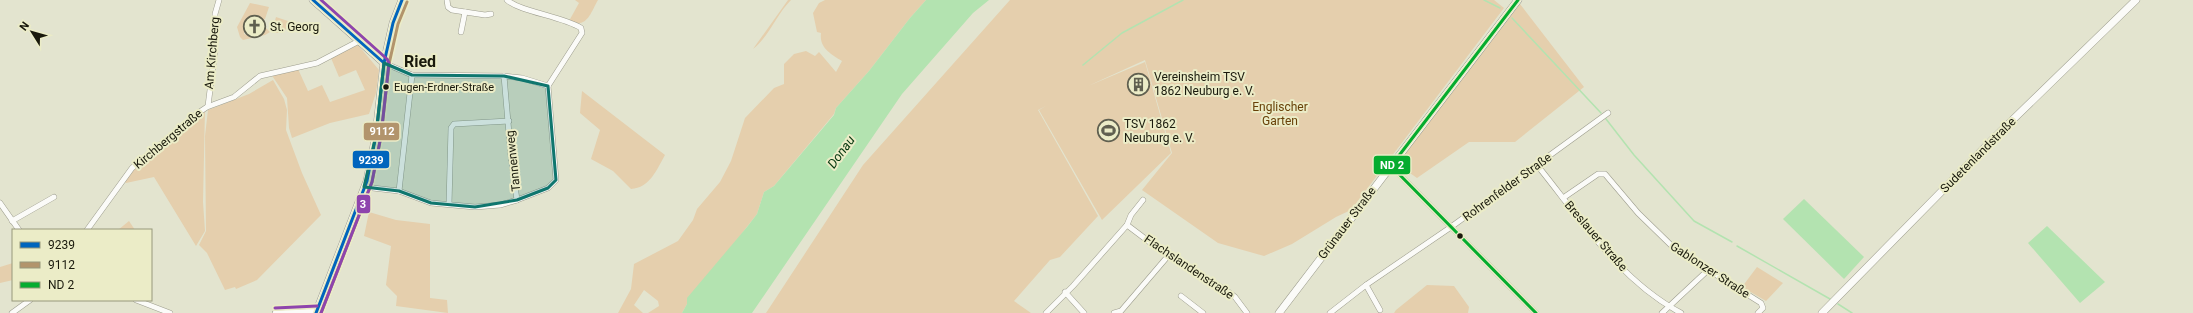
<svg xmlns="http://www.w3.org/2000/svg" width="2193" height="313" font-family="Roboto,sans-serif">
<rect width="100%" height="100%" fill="#e3e4cf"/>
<g fill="#e5cfad">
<path d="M575,0H598C590,14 587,29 569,21L579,3Z"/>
<path d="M788,0H791C776,15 769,37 753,49Z"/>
<path d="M825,0H926L910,18L869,71L836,108L834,114L774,186L764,192L757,214L687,304L682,313H648L659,306L658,301L644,290L634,305L643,313H618L631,289L634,264L678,241L693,220L697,209L720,182L731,161L745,118L774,88L784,84V64L794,54L806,51L815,56L819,52L836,72L842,61C831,54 819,48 821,33L817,32L813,13L819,3Z"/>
<path d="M1010,0H1494L1504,8L1351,210L1336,217L1292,244L1264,256L1218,243L1142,190L1172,153L1145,60L1088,86L1145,62L1171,153L1102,220L1039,110L1046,106L1038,110L1098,216L1060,257L1050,260L1014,301L1031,313H766L863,165Z"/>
<path d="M250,3L269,7L265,19L244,29V34L247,35L264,26L270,32L265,35L243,40L240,37L237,27Z"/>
<path d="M1520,4L1584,87L1515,142H1469L1417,178L1397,164Z"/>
<path d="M276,17L291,22L289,28L277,33L272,32Z"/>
<path d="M358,45L379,70L376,93L369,114L330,123L292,138L289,128L287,98L271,74L298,69L308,91L322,85L330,102L365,90L356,70L339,77L331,58Z"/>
<path d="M273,80L284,99L287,110L286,130L302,173L321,215L257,280L236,289L235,287L225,290L207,253L199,245L206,231L205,136L208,110L249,94Z"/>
<path d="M582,91L665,155C657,169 650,188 631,189L613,171L591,159L600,130L580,113Z"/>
<path d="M205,109L203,202L205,231L196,246L154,177L126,183L124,181L139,163Z"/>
<path d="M369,212L396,220L430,224V298L447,300L448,313L396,306L397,296L386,285L391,246L364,236Z"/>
<path d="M129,221L135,230H118Z"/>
<path d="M13,263V280L0,283V267Z"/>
<path d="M1757,267L1783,283L1766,301L1742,287Z"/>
<path d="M1427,285L1454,286L1469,307L1468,313H1394L1396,310Z"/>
</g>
<g fill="#b3e3b0">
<path d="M926,0H989L973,13L902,94L752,313H682L687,304V298L747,227L757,214L764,192L774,186L834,115L836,108L869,71L910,18Z"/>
<path d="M1804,199L1864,257L1844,279L1783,219Z"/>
<path d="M2047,226L2105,282L2080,303L2028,243Z"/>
</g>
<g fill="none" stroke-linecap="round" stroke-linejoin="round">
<g stroke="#b3e3b0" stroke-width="1.5">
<path d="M1484,0L1500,8"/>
<path d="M1512,18L1601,113"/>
<path d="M1083,65L1122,33L1183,0"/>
<path d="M1606,119L1634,155L1694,221L1732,242"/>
<path d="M1737,246L1830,299"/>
<path d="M1838,304L1852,313"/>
</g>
<defs>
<g id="street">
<path d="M447,0L448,7L452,10L485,15L491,14"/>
<path d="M507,0C521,12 561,16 581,28L582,33L548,86"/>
<path d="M461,32L465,12"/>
<path d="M384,63L412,75L504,76L522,78L548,86"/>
<path d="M504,76L511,157L517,200"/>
<path d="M208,106L215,50V14L219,0"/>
<path d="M1537,165C1580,218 1619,280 1681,313"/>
<path d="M1391,166L1536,313"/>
<path d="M364,187L399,191L431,203L475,207L500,205L517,200L548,188L556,180L548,86"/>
<path d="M399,191L412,75"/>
<path d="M1563,198L1598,174H1605L1638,213L1675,249L1761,303L1763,308L1758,313"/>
<path d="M0,203L19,230"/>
<path d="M449,204L451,128L454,124L509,121"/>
<path d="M12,221L54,197"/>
<path d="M1127,225L1168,256L1223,288L1235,297L1247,313"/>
<path d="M87,230L132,168L198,113L207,107L234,97L260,76L317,63L359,41"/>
<path d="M1366,285L1380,310"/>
<path d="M1065,292L1084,313"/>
<path d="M1181,296L1203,313"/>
<path d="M136,300L170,313"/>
<path d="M12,313L30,300"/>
<path d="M275,313L317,311"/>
<path d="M1046,313L1073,286L1127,225L1131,215L1143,200"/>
<path d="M1114,313L1121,311L1168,256"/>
<path d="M1330,313L1366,285L1451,227L1608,113"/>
<path d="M1662,313L1707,271"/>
</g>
<g id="secondary">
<path d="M313,0L384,63"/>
<path d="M316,313L367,181L376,135L384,63L393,23L402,0"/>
<path d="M1279,313L1518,0"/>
<path d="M1822,313L1997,135L2136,0"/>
</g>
</defs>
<use href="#street" stroke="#9d9d8e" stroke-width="6"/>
<use href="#secondary" stroke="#9d9d8e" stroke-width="8"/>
<use href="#street" stroke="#fbfbf8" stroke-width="5"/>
<use href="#secondary" stroke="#fbfbf8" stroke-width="7"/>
<defs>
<g id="bus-1">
<path d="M313,0L384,63"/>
<path d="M316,313L367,181L376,135L384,63L393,23L402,0"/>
</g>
<path id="bus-2" d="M321,313L372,182L381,136L389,64L398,24L407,2"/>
<path id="bus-3" d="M1518,0L1391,166L1536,313"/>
<g id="bus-4">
<path d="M321,0L387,59L389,63L381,136L372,182L321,313"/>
<path d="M275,308L317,306"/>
</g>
</defs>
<use href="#bus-1" stroke="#ebecc7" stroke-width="6"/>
<use href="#bus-2" stroke="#ebecc7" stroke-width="6"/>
<use href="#bus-3" stroke="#ebecc7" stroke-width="6"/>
<use href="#bus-4" stroke="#ebecc7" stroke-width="6"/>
<use href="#bus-1" stroke="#0065bd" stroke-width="3"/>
<use href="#bus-2" stroke="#b2946c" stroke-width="3"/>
<use href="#bus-3" stroke="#05ac2f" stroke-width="3"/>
<use href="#bus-4" stroke="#8e44ad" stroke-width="3"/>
</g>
<path fill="#0f766e" fill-opacity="0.2" stroke="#0f766e" stroke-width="3" stroke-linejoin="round" d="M384,63L412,75L504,76L548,86L556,180L548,188L517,200L475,207L431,203L399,191L364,187L376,135Z"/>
<defs>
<symbol id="church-ring" viewBox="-11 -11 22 22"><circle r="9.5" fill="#ebecc7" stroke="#606050" stroke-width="1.5"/><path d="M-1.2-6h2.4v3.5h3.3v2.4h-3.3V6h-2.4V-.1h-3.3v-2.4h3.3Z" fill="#606050"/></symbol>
<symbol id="building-ring" viewBox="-11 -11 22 22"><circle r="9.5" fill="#ebecc7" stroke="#606050" stroke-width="1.5"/><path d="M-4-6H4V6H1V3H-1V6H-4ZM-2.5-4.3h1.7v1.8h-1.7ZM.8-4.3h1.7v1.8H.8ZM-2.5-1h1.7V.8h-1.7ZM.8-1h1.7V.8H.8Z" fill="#606050"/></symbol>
<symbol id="stadium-ring" viewBox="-11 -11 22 22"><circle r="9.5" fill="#ebecc7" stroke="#606050" stroke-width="1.5"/><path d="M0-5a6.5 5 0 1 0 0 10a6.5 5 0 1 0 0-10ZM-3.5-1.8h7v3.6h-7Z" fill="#606050"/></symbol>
</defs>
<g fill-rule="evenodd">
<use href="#church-ring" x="242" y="14" width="25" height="25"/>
<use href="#building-ring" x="1126" y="72" width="25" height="25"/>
<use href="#stadium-ring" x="1096" y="118" width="25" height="25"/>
</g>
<g fill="#19190c" stroke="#ebecc7" stroke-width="1.5">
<circle cx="386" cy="87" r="3.5"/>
<circle cx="1460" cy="236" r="3.5"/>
</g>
<g text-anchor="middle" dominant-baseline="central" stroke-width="4" stroke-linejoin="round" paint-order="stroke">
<g font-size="11" fill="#19190c" stroke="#ebecc7" text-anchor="start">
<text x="394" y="87">Eugen-Erdner-Straße</text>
</g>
<g font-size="12" fill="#19190c" stroke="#ebecc7" text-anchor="start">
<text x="270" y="27">St. Georg</text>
<text x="1154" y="77">Vereinsheim TSV<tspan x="1154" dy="14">1862 Neuburg e. V.</tspan></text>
<text x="1124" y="124">TSV 1862<tspan x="1124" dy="14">Neuburg e. V.</tspan></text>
</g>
<g font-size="12" fill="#19190c" stroke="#ebecc7">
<text transform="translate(212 53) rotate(-85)">Am Kirchberg</text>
<text transform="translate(168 139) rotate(-40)">Kirchbergstraße</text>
<text transform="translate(1978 155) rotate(-45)">Sudetenlandstraße</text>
<text transform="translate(513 161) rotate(-96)">Tannenweg</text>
<text transform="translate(1507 187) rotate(-36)">Rohrenfelder Straße</text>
<text transform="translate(1347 223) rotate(-53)">Grünauer Straße</text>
<text transform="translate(1596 236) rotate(49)">Breslauer Straße</text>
<text transform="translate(1189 267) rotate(34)">Flachslandenstraße</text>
<text transform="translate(1710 270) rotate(33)">Gablonzer Straße</text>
</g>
<g font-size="12" fill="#684108" stroke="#ebecc7">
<text x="1280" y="107">Englischer<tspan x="1280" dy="14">Garten</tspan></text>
</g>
<g font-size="13" font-style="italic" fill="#02350c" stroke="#ebecc7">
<text transform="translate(841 152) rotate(-54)">Donau</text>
</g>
<g font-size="16" font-weight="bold" fill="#19190c" stroke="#ebecc7">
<text x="420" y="61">Ried</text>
</g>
</g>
<g stroke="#ebecc7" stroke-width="1.5">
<rect x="363" y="122" width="37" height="19" rx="4" fill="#b2946c"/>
<rect x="352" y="150" width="38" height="19" rx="4" fill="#0065bd"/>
<rect x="1373" y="155" width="38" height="20" rx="4" fill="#05ac2f"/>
<rect x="356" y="194" width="15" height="20" rx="4" fill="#8e44ad"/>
</g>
<g font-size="11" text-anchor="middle" font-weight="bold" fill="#fff">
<text x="382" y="135">9112</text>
<text x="371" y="164">9239</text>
<text x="1392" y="169">ND 2</text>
<text x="363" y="208">3</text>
</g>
<rect x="12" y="229" width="140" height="72" fill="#ebecc7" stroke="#97987c"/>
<rect x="20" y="242" width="20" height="6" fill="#0065bd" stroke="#97987c"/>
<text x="48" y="249" font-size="12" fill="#19190c">9239</text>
<rect x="20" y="262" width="20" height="6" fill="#b2946c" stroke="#97987c"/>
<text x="48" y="269" font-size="12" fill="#19190c">9112</text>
<rect x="20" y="282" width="20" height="6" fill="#05ac2f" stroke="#97987c"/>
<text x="48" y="289" font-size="12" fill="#19190c">ND 2</text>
<g transform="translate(32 32) rotate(307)" stroke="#ebecc7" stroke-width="3" paint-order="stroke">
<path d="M0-3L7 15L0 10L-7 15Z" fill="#19190c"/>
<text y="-6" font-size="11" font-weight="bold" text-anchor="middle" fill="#19190c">N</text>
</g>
</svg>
